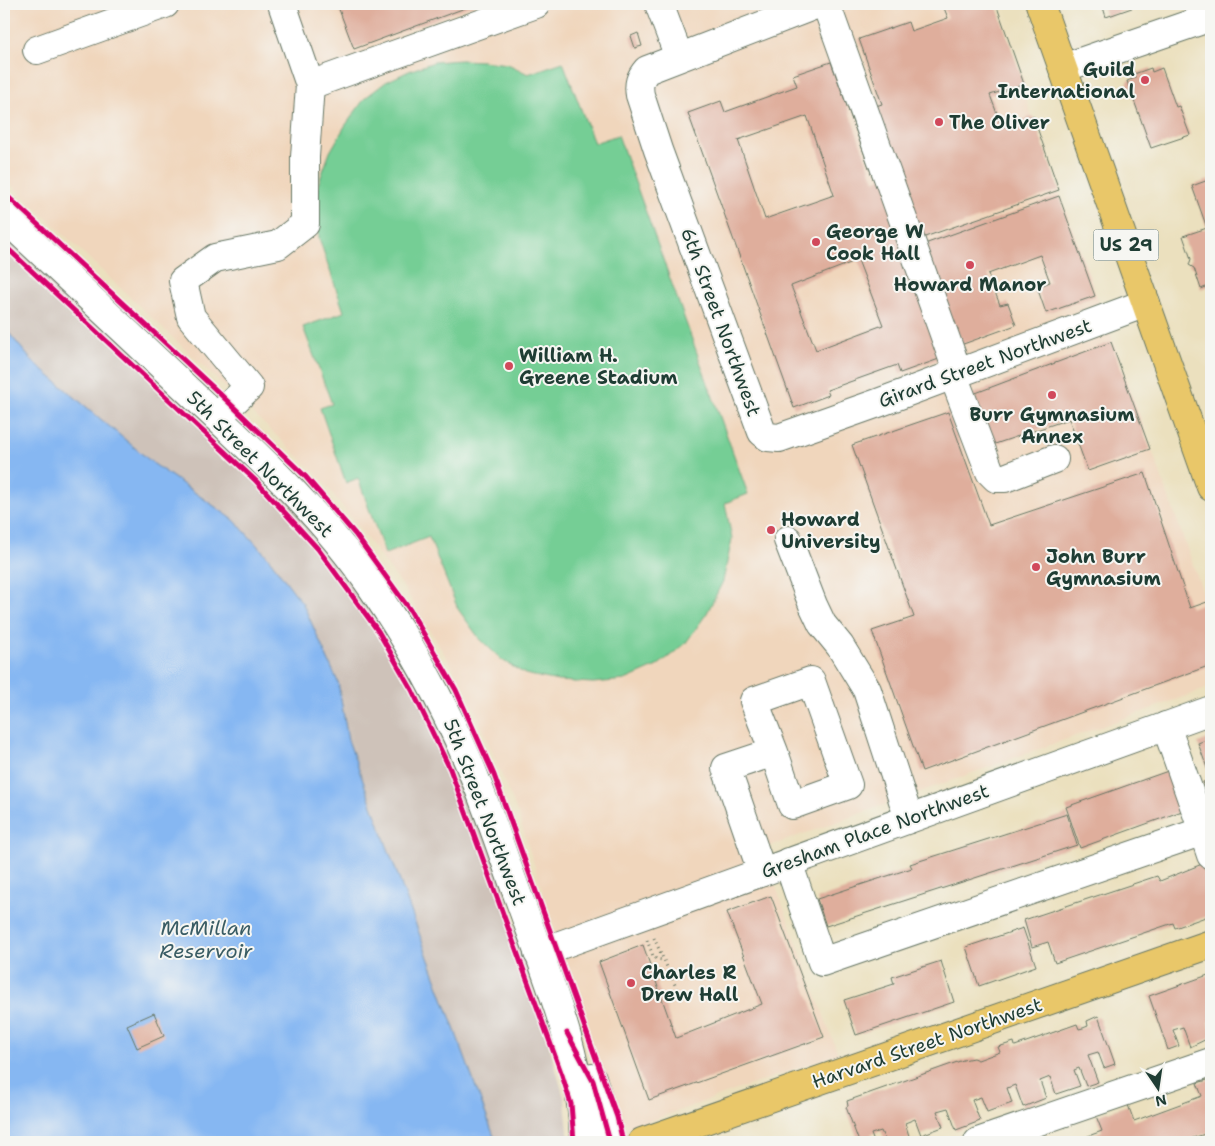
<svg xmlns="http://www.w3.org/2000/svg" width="1215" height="1146" font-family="'Shantell Sans',sans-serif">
<rect width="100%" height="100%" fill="#f6f6f2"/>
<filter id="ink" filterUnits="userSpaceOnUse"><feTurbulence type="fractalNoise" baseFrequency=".02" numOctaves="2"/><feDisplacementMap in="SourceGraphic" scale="10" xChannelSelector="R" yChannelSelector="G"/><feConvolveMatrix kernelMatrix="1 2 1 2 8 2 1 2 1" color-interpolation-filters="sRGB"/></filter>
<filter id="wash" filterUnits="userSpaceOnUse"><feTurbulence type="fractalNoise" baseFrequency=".0096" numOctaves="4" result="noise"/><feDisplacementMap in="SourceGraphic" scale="20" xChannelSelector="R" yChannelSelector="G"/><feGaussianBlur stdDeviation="1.12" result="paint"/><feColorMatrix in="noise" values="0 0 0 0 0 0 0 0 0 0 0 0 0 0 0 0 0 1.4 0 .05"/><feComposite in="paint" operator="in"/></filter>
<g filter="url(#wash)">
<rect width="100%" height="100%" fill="#ebe0be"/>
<path fill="#f0d6bc" d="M4,4H992L1211,615V687L762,849L838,1054L630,1128L607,1093L518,814L467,691L402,585L319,476L4,178Z"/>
<path fill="#cec2b9" d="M4,223L292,491L388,612L468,760L565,1101L569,1142H4Z"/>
<path fill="#75ce95" stroke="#4a8664" d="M461,60L483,61L508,64L528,74L563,62L594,143L618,135L748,494L725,503L732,539L723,581L707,613L685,644L657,666L625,680L593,683L558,681L525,674L502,660L479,638L458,609L429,537L385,554L358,478L346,483L320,408L332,404L303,327L344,312L319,238L317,208L319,182L330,152L345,126L365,98L386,82L409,71L434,62Z"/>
<path fill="#86b7f2" stroke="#527a93" d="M4,327L33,362L154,464L234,520L267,556L303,604L338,682L348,740L496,1142H4Z"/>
<g id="blocks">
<g fill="#dfae9c" fill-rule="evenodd">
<path d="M337,4H476L354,49Z"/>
<path d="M955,4H996L1024,84L990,95L1002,127L1033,116L1059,190L919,239L873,107L882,104L859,39L908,22L911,31L948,18L944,8Z"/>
<path d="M1102,4H1143L1106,17Z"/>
<path d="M638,33L642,46L635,48L631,36Z"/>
<path d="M831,62L874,181L886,176L939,359L900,373L897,365L827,390L829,395L794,408L688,113L721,101L725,112L797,86L793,75ZM807,116L834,195L765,219L738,140ZM858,260L883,325L816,350L791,286Z"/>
<path d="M1151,68L1152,72L1162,68L1176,107L1179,106L1190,135L1151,148L1127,81L1135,78L1134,74Z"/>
<path d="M1211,179V285L1201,289L1194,268L1189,265L1191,259L1183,236L1207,228L1192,186Z"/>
<path d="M1059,196L1095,296L1046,313L1037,287L1050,282L1040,255L988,274L1000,305L1008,303L1016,325L955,347L919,246Z"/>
<path d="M1111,342L1150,449L1088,471L1069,419L992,445L973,394Z"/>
<path d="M948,412L989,525L1145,473L1190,608L1207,602L1211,615V665L922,771L872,631L914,617L852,445Z"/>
<path d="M1211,738V779L1198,743Z"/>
<path d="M1168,771L1182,811L1080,848L1066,807Z"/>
<path d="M1211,780V805L1203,782Z"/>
<path d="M1067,814L1077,845L826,926L817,899L912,868L910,864Z"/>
<path d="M1207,862L1211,872V915L1175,928L1173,923L1055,963L1048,942L1032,947L1024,920L1157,876L1160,881Z"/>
<path d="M771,896L824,1037L649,1100L599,962L643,945L676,1038L762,1004L727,912Z"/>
<path d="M1023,928L1036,966L979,986L966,947Z"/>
<path d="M941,961L954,1002L856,1035L844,1000L894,984L892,977Z"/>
<path d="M1211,974V1020L1208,1022L1211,1030V1037L1190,1047L1183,1027L1173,1030L1179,1046L1168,1050L1149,996Z"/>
<path d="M154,1013L164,1036L137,1048L127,1025Z"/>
<path d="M1098,1016L1115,1064L1104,1068L1098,1052L1088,1055L1098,1082L1086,1086L1079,1068L1074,1070L1080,1086L1056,1094L1050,1077L1040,1081L1046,1098L1023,1107L1015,1085L1007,1088L1012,1103L987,1112L981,1097L972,1100L980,1121L967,1126L956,1130L948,1108L937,1111L943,1127L921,1135L915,1119L905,1123L910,1139L900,1142H886L881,1131L871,1134L874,1142H859L846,1107L848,1106L847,1101L963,1060L973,1058L978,1060L1000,1052L998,1047L1014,1042L1015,1046L1077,1024L1079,1029L1083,1028L1088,1026L1087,1021Z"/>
<path d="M1211,1079V1132L1181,1142H1072L1102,1131L1096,1116L1128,1105L1134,1121L1202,1096L1197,1083Z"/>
</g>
</g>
</g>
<g filter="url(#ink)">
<use href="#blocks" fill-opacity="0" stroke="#667664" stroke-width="1"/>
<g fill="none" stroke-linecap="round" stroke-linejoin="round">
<defs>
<g id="minor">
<path d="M282,4L310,85L536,4"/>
<path d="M659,4L679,57"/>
<path d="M818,4L647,70C640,78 638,84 640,95L658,150L762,432L768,437L779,438L878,403L1146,303"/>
<path d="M826,4L958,373"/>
<path d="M37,50L165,4"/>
<path d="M1063,68L1211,17"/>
<path d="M4,217C67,277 130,336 193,395C257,455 323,515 373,589C410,643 442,701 468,761C488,808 503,856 521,904C549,982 582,1058 584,1142"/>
<path d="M953,375L990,472L996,478H1005L1054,459"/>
<path d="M217,417L249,387L191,317L183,281L215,258L278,245L305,224V157L310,85"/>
<path d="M788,540L813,605L822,624L840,646L867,690L909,819"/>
<path d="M1166,726L1203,831"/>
<path d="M788,862L822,962L1203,831L1211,855"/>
<path d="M762,872L726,768L774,752L792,805L848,785L811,681L754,701L774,752"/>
<path d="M538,953L1211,710"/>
<path d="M592,1078L603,1114L610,1142"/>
<path d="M978,1142L1211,1062"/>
</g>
<path id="major" d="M642,1142L1211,944"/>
<path id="highway" d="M1040,4L1211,487"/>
</defs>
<use href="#minor" stroke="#667664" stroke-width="30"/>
<use href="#major" stroke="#667664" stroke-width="30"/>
<use href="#highway" stroke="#667664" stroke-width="30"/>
<g stroke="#667664" stroke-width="3" stroke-dasharray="1 4" stroke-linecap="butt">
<path d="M654,938L680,996"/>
<path d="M647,940L653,956L656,959L663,960"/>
</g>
<use href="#minor" stroke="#fff" stroke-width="28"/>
<use href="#major" stroke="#e9c769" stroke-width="28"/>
<use href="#highway" stroke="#e9c769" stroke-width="28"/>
<defs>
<g id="cycleway">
<path d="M4,193L217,391L305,476L355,534L410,610L456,690L494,775L617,1117L623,1142"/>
<path d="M4,245L256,481L318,549L378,631L412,690L450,769L562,1075L571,1104L574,1142"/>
<path d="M567,1033L593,1081L610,1142"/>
</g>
</defs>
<use href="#cycleway" stroke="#f6f6f2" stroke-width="8"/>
<use href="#cycleway" stroke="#d6006c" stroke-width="5"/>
</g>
</g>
<g fill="#d1495b" stroke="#f6f6f2" stroke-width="2">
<circle cx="1145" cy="80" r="5"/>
<circle cx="939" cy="122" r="5"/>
<circle cx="816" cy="242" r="5"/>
<circle cx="970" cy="265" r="5"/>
<circle cx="509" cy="366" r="5"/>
<circle cx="1052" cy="395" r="5"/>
<circle cx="771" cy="530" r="5"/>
<circle cx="1036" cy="567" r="5"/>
<circle cx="631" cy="983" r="5"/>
</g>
<g text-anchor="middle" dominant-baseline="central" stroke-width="4" stroke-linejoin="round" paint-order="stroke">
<rect fill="#f6f6f2" stroke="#60746d" stroke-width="1" x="1093.5" y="229.5" width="65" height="31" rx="4"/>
<g font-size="18" font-weight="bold" fill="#1f3d34">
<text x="1126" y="245">US 29</text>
</g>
<g font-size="19" font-weight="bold" fill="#1f3d34" stroke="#f6f6f2" text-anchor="start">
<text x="1135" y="69" text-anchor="end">Guild<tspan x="1135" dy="22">International</tspan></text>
<text x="949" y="122">The Oliver</text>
<text x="826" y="231">George W<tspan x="826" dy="22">Cook Hall</tspan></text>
<text x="970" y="284" text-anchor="middle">Howard Manor</text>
<text x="519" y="355">William H.<tspan x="519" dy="22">Greene Stadium</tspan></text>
<text x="1052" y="414" text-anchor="middle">Burr Gymnasium<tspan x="1052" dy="22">Annex</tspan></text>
<text x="781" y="519">Howard<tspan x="781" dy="22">University</tspan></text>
<text x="1046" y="556">John Burr<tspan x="1046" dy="22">Gymnasium</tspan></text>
<text x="641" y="972">Charles R<tspan x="641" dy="22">Drew Hall</tspan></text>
</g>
<g font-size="19" fill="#1f3d34" stroke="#f6f6f2">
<text transform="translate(721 322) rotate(70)">6th Street Northwest</text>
<text transform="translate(985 363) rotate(-20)">Girard Street Northwest</text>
<text transform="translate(260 464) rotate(45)">5th Street Northwest</text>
<text transform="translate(485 812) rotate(69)">5th Street Northwest</text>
<text transform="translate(875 831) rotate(-20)">Gresham Place Northwest</text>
<text transform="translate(927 1043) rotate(-19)">Harvard Street Northwest</text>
</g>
<g font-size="20" font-style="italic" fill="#395c64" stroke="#f6f6f2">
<text x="206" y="928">McMillan<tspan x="206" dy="23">Reservoir</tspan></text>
</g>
</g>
<rect width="1215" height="1146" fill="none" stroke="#f6f6f2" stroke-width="20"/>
<g transform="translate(1158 1088) rotate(167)" stroke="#f6f6f2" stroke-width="4" paint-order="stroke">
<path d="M0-4L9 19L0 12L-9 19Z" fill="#1f3d34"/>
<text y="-8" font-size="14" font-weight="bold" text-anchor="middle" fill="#1f3d34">N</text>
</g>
</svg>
